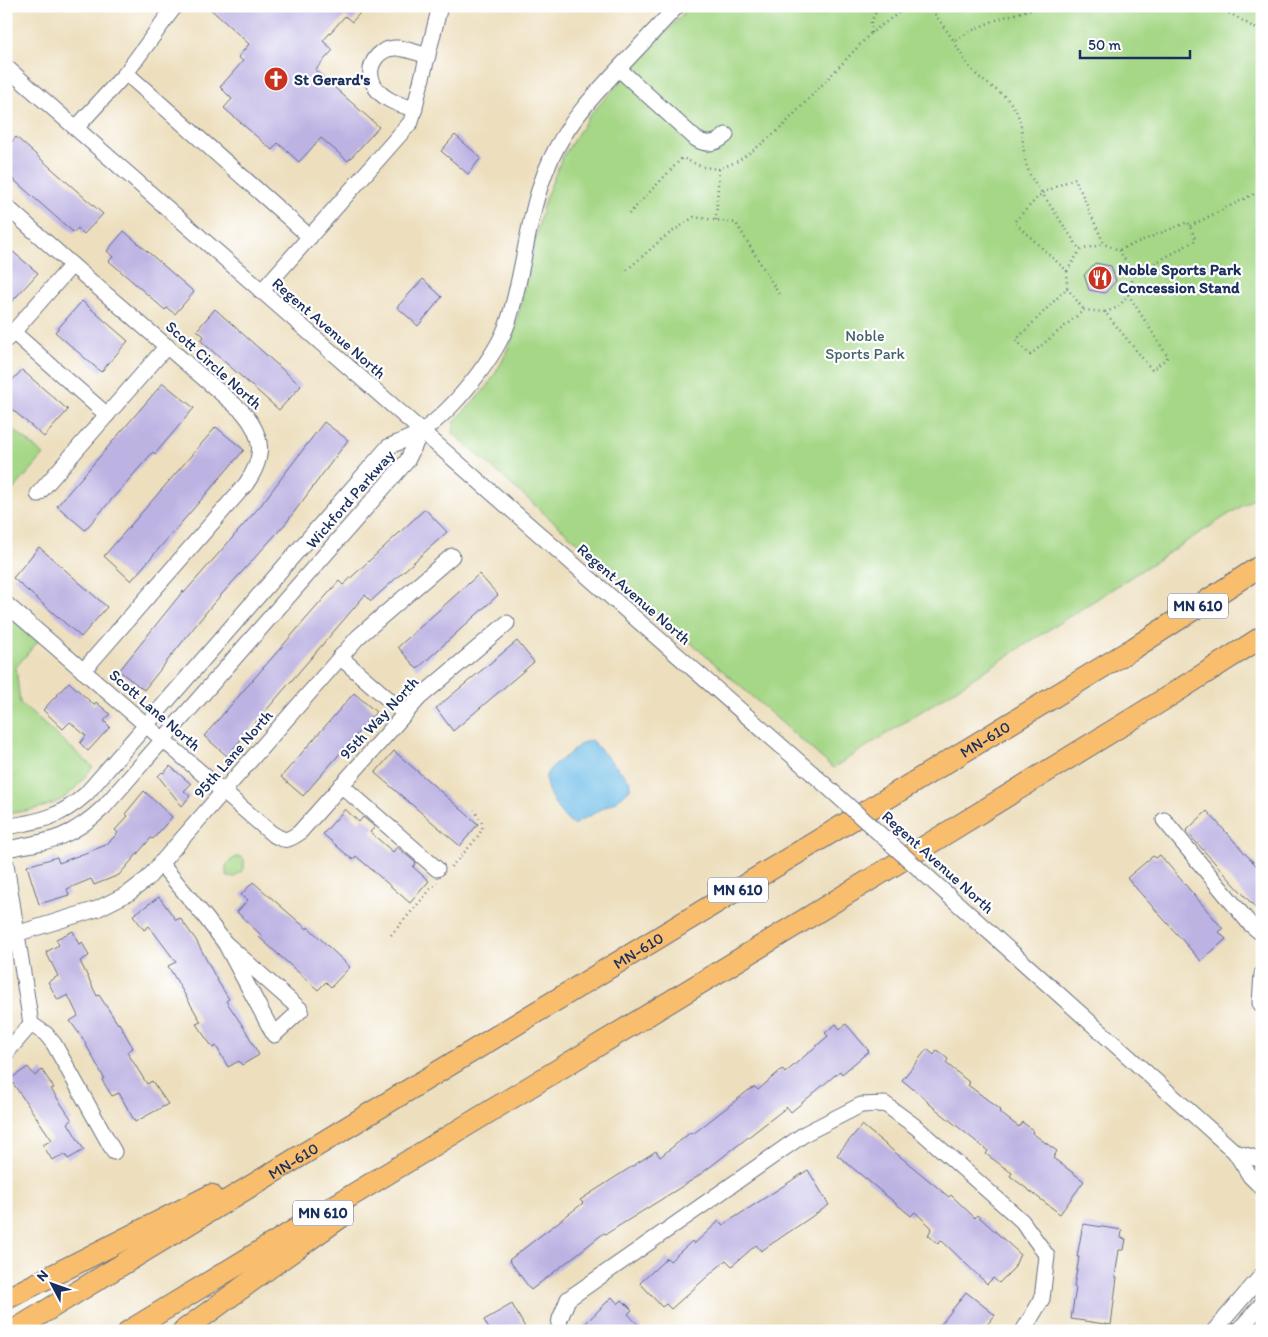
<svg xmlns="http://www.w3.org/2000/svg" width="1268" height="1337" font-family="Itim,sans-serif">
<rect width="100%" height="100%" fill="#fff"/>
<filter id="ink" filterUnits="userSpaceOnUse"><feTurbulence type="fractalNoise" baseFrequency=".02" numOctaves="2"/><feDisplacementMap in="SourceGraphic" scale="10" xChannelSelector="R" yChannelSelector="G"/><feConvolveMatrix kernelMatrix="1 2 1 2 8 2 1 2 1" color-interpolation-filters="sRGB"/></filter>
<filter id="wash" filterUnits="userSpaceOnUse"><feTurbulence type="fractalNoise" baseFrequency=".0096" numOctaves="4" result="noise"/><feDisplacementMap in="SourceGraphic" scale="20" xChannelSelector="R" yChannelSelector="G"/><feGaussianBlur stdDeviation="1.12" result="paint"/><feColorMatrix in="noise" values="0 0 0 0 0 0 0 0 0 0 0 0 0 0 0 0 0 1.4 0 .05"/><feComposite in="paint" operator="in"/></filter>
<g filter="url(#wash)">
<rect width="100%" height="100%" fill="#eddfbe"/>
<g fill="#a5d786" stroke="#608372">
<path d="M690,6H1256L1262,11V493L833,768L453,433L455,421L488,386L503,360L514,333L544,202L562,158L590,115Z"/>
<path d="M6,423L44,455L6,498Z"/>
<path d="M6,612L39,640L16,667L20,703L93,767C86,775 80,784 72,791C55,808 29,810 6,814Z"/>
<path d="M237,857H242L244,859V869L235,877H228C222,867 228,861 237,857Z"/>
</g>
<path fill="#6cbce7" stroke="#4476a2" d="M591,740L630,781V789L618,800L573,825C562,818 543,789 546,776C549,767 562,759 569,754C576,748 581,742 591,740Z"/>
<g id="blocks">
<g fill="#bdb3e3">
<path d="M207,6H366L352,22L345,16L323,41L333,50L315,70L379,127L348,161L321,138L299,162L278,143L272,150L224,108L232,99L220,87L243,61L238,57L249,44Z"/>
<path d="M455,135L481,158L468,174L441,151Z"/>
<path d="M16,137L103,214L84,234L78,228L74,233L6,173V148Z"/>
<path d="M124,231L194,292L175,314L167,308L165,310L109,261L113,257L107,251Z"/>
<path d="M6,246L38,273L6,308Z"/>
<path d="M1095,263L1111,266L1116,281L1105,293L1089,290L1084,275Z"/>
<path d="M423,279L442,297L418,326L397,307Z"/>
<path d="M82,301L128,341L101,372L55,332Z"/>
<path d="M215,309L301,386L279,410L200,340L204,336L197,330Z"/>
<path d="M22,370L68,410L44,437L6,404V387Z"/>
<path d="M163,383L194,408L155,454L153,452L85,530L57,506Z"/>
<path d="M324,422L348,440L286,523L212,605L144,690L119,671L183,591L184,593L261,505Z"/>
<path d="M216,427L244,450L131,581L104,556Z"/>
<path d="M425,509L447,532L371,601L365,595L227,756L204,736L339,581L343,585Z"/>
<path d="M39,547L107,607L81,637L13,578Z"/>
<path d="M479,574L498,595L417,669L398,647Z"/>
<path d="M517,641L534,662L453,731L436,708Z"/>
<path d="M69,682L94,705L96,702L110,714L104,721L110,727L88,751L80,743L86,736L70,722L63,729L43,710Z"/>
<path d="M354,693L376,712L303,796L281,777Z"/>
<path d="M394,751L478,824L460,846L375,773Z"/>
<path d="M170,766L191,784L184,791L190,796L182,806L158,776L162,772L164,773Z"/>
<path d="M144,791L172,817L153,839L151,838L119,875L94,885L91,879L67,889L69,895L39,904L27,866L57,857L59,863L106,845L118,833L115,830L128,816L125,814Z"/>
<path d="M345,809L359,822L363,817L375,827L370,832L393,852L397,847L416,863L413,867L429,881L410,903L356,856L353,860L323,834Z"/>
<path d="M1207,811L1262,872V915L1186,831Z"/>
<path d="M1160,855L1223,929L1219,932L1226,939L1201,961L1127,878L1153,856L1156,858Z"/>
<path d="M253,882L307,929L308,927L350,967L331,987L326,982L318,990L259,937L261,935L237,912L248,900L241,895Z"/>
<path d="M159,897L176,920L180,918L196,940L217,980L229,999L226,1001L246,1031L259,1055L242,1065L239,1061L228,1067L216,1046L213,1048L196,1024L201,1022L168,966L176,962L149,926L144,930L133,915Z"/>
<path d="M73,931L79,945L82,942L89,956L80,961L97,996L99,995L118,1024L119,1023L133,1048L127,1052L147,1084L152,1081L168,1104L135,1122L119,1093L112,1096L102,1080L104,1078L83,1039L70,1021L78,1016L68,995L58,1000L48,982L58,976L46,952L59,945L56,939Z"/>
<path d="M836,1024L840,1029L846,1024L869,1051L842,1074L840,1071L791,1112L787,1107L697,1177L606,1234L604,1233L531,1290L509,1260L583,1203L580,1200L656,1151L660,1157L691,1132L693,1134L749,1090L755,1087L758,1090L782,1069L785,1073L828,1036L825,1033Z"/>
<path d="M927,1049L934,1055L937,1050L948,1059L946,1063L970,1083L968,1085L1001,1110L999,1112L1019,1127L1022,1122L1033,1130L1032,1133L1057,1151L1053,1158L1084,1181L1060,1214L1010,1176L1012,1173L986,1154L988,1151L927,1102L928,1101L902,1080Z"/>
<path d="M28,1067L35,1076L42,1070L54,1088L51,1089L72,1120L68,1123L84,1150L68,1159L65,1154L52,1160L43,1145L52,1140L10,1079Z"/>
<path d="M862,1125L949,1197L951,1195L975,1218L977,1215L1020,1254L1014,1268L999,1283L993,1278L987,1284L941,1240L938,1244L928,1235L932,1228L915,1212L911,1216L837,1155Z"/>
<path d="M808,1170L829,1205L761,1251L756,1245L732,1266L726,1260L671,1309L666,1304L662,1307L640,1283L667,1258L670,1261L692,1241L694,1244L719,1221L723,1225Z"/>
<path d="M1083,1224L1122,1230L1121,1238L1126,1239L1124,1250H1119L1115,1277H1117L1111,1325L1071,1319L1076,1288L1074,1287L1079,1257H1077Z"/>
<path d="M966,1292L995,1315L982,1331H936Z"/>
<path d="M612,1297L618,1304L622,1300L632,1310L628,1314L644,1331H578Z"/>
<path d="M512,1304L527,1331H490L484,1320Z"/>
</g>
</g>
</g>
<g filter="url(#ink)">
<use href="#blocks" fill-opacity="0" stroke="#646d80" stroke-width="1"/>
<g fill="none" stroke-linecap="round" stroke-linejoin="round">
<defs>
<g id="minor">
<path d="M6,67L813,774"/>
<path d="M619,69L696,139C707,146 716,144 726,135"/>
<path d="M126,73L310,237"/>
<path d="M415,109C399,105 380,99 373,83C365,66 379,47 397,48C407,49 418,53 428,56"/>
<path d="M76,128L126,73L175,6"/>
<path d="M6,206L72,265L243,412C264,437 265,457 246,484L83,671"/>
<path d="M261,292L411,122L440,6"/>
<path d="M13,332L107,415"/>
<path d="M7,339L72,265"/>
<path d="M38,494L167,346"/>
<path d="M6,604L271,833C284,841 286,842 299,833L419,698L507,623"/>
<path d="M340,657L404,713"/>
<path d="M341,785L437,869"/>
<path d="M1164,820L1250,924L1262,934"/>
<path d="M6,827C40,821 60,818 86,794L388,447C399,442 412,438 422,431C453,410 496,357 508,322C527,264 527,201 557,147C573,117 597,92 620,67C639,47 658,27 677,6"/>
<path d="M6,849C51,841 70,839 104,807L407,461L421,432"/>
<path d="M160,863L206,918L225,943L301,1010L274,1035L225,943"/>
<path d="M6,864L31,1024L46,1034L54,1044L114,1152"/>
<path d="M948,895L1235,1152L1250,1176L1262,1188"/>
<path d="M6,937L97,909L129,893L147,879L358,637L452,556"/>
<path d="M1262,974L1260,1003L1262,1005"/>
<path d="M6,1053L31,1024"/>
<path d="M1235,1152L1262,1160"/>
<path d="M558,1331L560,1319L568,1299L806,1133L861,1105L885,1104L916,1127L1022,1221L1047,1256L1042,1299L1023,1331"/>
<path d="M1214,1331L1262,1275"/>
<path d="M1238,1331L1262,1304"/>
</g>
<g id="highway">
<path d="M6,1299L211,1195"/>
<path id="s1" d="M13,1331L1134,648L1262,565"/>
<path d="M129,1331L937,839L1163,700L1262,637"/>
<path d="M183,1331L269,1268L341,1217"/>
</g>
</defs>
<use href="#minor" stroke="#646d80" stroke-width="17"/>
<use href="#highway" stroke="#646d80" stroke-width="23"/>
<g stroke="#646d80" stroke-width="2.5" stroke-dasharray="1 4" stroke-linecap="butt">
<path d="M929,6L954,41C987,21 1009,14 1047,6"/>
<path d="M1210,6L1231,14L1262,32"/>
<path d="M871,33V22L879,6"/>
<path d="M954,41C961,54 967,66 978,76C991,88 1009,95 1017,113C1025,131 1021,152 1028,170C1031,179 1037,186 1042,193L1014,222L1067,271V288L1016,340L1030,355L1084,310L1105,312L1152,370L1168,357L1128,294L1134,275L1196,240L1188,222L1119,250L1104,244L1075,178L1042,193L1080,250"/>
<path d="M629,214L682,158L703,167L719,169L738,161L755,149L780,129L871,33L908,6"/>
<path d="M716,220L719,169"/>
<path d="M1190,226L1262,190"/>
<path d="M1119,250L1134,275"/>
<path d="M627,270L663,238L694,217L736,223L780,296"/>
<path d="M1067,271L1080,250L1104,244"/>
<path d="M1067,288L1084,310"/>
<path d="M1105,312L1119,307L1128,294"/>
<path d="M451,867C458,858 479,839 482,828C483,821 478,815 474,810"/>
<path d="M391,935L437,882"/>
</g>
<use href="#minor" stroke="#fff" stroke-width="15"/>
<use href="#highway" stroke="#f9be6d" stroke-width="21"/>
<defs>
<path id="minor-bridge" d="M813,774L948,895"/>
</defs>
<use href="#minor-bridge" stroke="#646d80" stroke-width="17" stroke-linecap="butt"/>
<use href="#minor-bridge" stroke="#fff" stroke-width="15"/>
</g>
</g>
<defs>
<symbol id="church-disc" viewBox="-11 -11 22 22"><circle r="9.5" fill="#c8321e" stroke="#fff"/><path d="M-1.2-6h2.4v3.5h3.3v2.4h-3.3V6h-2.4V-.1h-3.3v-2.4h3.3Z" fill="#fff"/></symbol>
<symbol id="restaurant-disc" viewBox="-11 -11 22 22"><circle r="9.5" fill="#c8321e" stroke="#fff"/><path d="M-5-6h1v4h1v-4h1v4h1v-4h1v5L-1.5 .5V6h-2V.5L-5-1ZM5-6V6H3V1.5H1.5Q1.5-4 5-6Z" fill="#fff"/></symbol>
</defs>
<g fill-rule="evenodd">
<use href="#church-disc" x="262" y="65" width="28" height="28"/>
<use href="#restaurant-disc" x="1086" y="264" width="28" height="28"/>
</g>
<g text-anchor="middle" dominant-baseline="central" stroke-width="4.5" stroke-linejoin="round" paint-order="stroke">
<g fill="#fff" stroke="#5f6d8e" stroke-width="1">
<rect x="1168" y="593.5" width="60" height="25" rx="4"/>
<rect x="708" y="877.5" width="60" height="25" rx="4"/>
<rect x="293" y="1200.5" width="60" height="25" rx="4"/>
</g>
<g font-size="15" font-weight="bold" fill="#1b2f5e">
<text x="1198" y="606">MN 610</text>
<text x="738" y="890">MN 610</text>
<text x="323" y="1213">MN 610</text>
</g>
<g font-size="16" font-weight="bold" fill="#1b2f5e" stroke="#fff" text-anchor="start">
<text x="294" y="79">St Gerard's</text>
<text x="1118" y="269">Noble Sports Park<tspan x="1118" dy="18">Concession Stand</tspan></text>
</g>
<g font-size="16" fill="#1b2f5e" stroke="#fff">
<text transform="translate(329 328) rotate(41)">Regent Avenue North</text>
<text transform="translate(214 365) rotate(42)">Scott Circle North</text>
<text transform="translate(350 499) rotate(-49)">Wickford Parkway</text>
<text transform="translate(634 594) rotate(41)">Regent Avenue North</text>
<text transform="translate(155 710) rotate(41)">Scott Lane North</text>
<text transform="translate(379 718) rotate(-47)">95th Way North</text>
<text stroke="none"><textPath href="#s1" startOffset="1138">MN-610</textPath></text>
<text transform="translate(233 754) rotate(-49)">95th Lane North</text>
<text transform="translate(938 862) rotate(42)">Regent Avenue North</text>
<text stroke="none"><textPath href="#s1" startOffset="732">MN-610</textPath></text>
<text stroke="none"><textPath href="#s1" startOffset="328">MN-610</textPath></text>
</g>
<g font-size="16" fill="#44616a" stroke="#fff">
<text x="865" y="335">Noble<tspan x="865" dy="18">Sports Park</tspan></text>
</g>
</g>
<rect width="1268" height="1337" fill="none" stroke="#fff" stroke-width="25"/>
<g transform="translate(52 1284) rotate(311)" stroke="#ffffff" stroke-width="4" paint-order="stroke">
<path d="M0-4L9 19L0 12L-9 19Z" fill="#1b2f5e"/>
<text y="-8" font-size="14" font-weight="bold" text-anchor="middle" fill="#1b2f5e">N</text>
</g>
<path d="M1080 50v8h110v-8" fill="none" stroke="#1b2f5e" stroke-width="2.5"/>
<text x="1088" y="50" font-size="15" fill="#1b2f5e" stroke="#ffffff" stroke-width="4" paint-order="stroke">50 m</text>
</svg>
